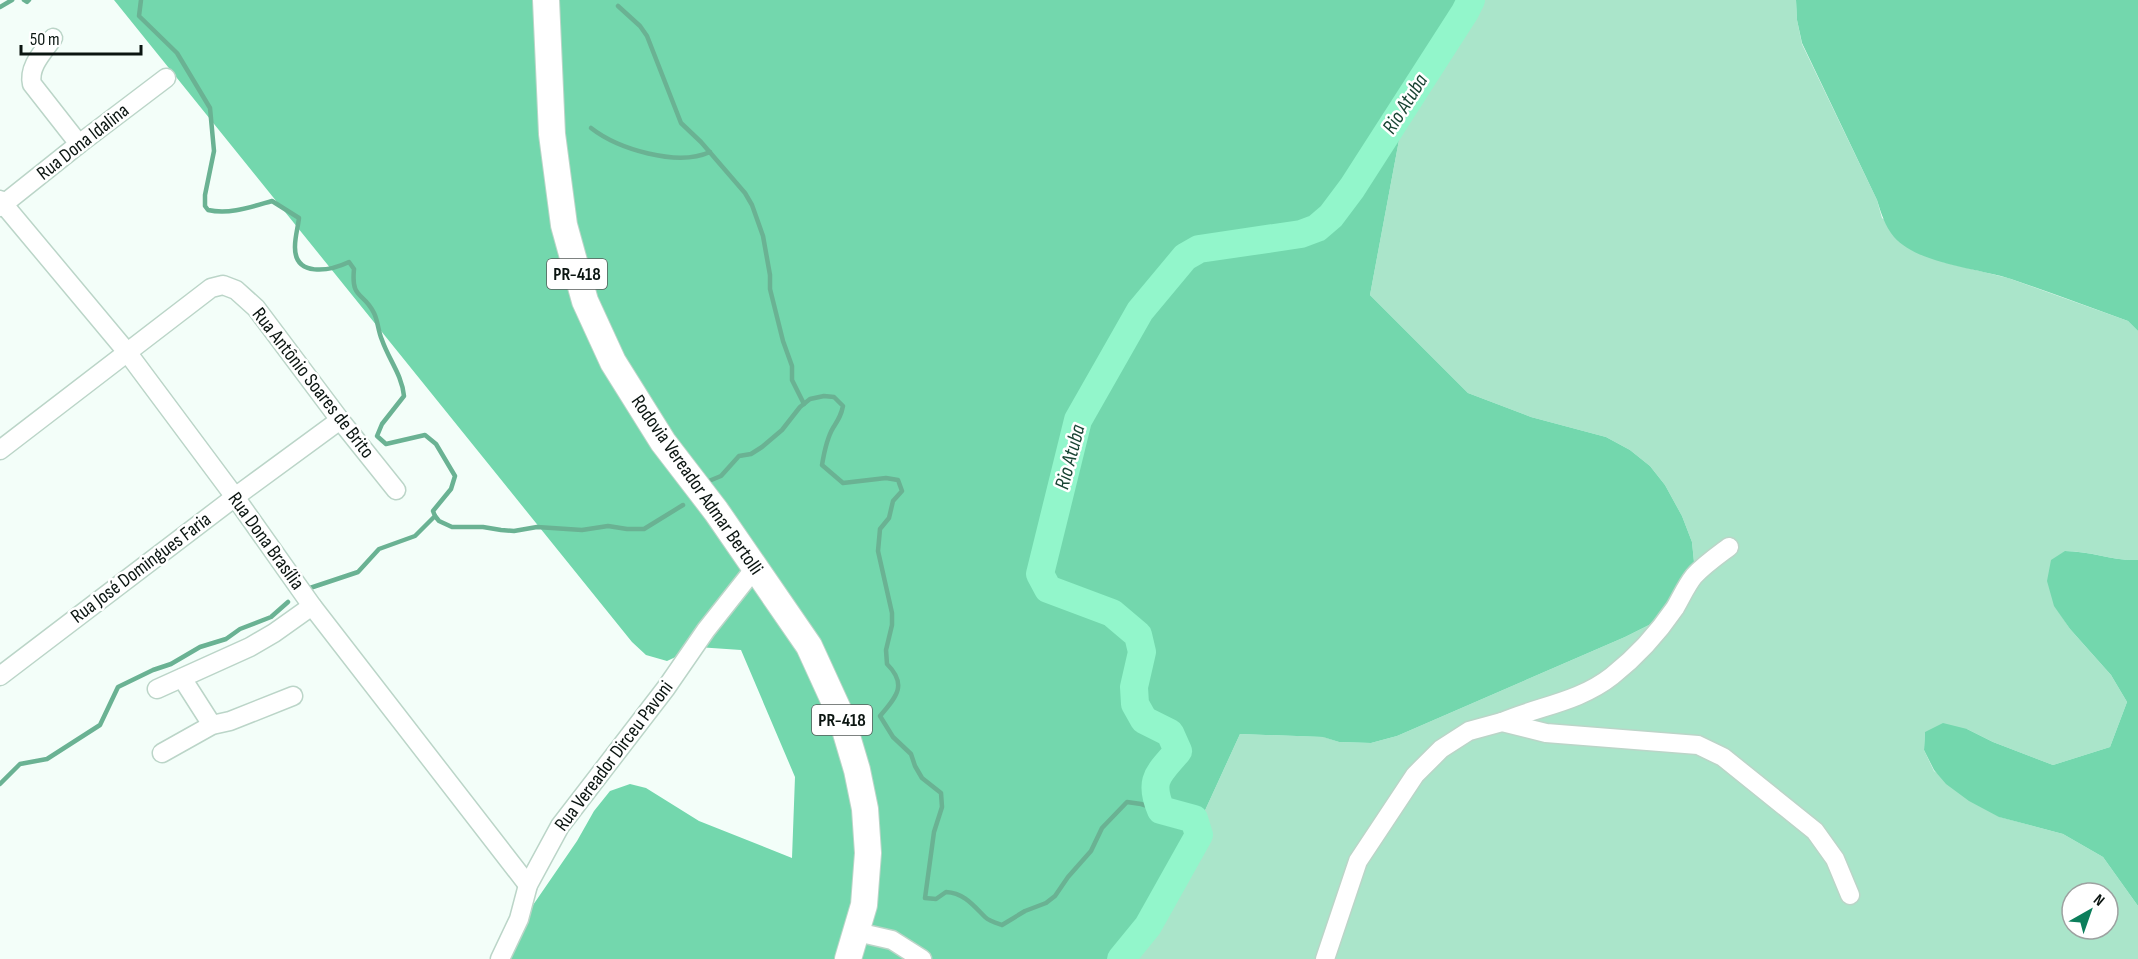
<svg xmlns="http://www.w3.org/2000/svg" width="2138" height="959" font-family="'Sofia Sans Condensed',sans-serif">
<rect width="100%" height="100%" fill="#f3fef9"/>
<path fill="#aae5ca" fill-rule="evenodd" d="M1477,0H1796L1797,20L1802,44L1877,200L1882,218L1943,262L2008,278L2128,321L2138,331V560C2113,561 2090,551 2066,551L2055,606L2070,629L2111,675L2127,702L2110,747L2053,765L1993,742L1967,729L1925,732L1924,750L1934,771L2000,817L2063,834L2103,857L2138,906V959H1137L1240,734L1324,737L1339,742L1371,743L1397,736L1625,637L1657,621L1694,562L1692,542L1682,516L1665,485L1650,466L1630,450L1606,437L1531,417L1468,393L1370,295L1399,140L1421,99L1469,19ZM2072,893H2108V929H2072Z"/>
<g fill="#73d7ad">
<path d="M114,0H1477L1469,19L1453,49L1421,99L1399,140L1370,295L1468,393L1531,417L1606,437L1630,450L1650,466L1665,485L1682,516L1692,542L1694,562L1690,587L1657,621L1625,637L1397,736L1371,743L1339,742L1323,737L1240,734L1137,959H496L577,841L594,811L610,791L630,784L646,788L699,821L792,858L795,777L741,650L697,647L667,661L646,655L632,642Z"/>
<path d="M1796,0H2138V331L2128,321C2089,307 2050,292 2011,279C1977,268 1918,264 1894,237C1885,226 1881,213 1877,200L1802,43L1797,20Z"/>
<path d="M2065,551C2090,551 2113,561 2138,560V906L2103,857L2063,834L1999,817L1969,801L1946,784L1934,770L1924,750L1925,732L1943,723L1967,729L1993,742L2053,765L2110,747L2127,702L2111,675L2070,629L2054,606L2047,581L2051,560Z"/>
</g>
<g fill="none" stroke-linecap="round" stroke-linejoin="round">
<g stroke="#6ab293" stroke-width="4.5">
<path d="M24,0L27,2L29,0"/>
<path d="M141,0L139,16L177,53L210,108L214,151L205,195V206L208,210C229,215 251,207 272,201L299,218C298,227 295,237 295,246C294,278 330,271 349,262L354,269C351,300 363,291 374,313C378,321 378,331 382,340C389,360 402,375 404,396L382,424L377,436L386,444L425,435L436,444L455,476L451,489L433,511L435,516L415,536L379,549L358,572L307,589"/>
<path d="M618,6L640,26L647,36L681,123L701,142L745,193L752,205L763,236L770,275V289L783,341L792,366V380L804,404"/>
<path d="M0,7L12,0"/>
<path d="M591,128C618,149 677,167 710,152"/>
<path d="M704,483L721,476L739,456L751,454L762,447L782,430L800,407L810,399L824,396L834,397L843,406C841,416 838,420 833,428C827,438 824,453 822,465L843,483L886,478L898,480L902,491L893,501L889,518L880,529L878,551L892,613V625L886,650L887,664C908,685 896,697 880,716L893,737L911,754L915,766L922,778L941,793L942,807L934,832L925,898L936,899L946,892C964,893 973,905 985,917C989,921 996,923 1002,925L1025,911L1046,903L1055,896L1068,877L1091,851L1102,828L1127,802L1141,804L1161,810"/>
<path d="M435,516L439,521L452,527H483L501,530L514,531L537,527L582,530L608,526L627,529H644L683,505"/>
<path d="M0,784L20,764L47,759L100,725L118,687L153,670L171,664L200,647L226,639L240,629L271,617L288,602"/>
</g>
<path stroke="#92f6cb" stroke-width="28" d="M1121,959L1148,926L1199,835L1194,819L1161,810C1148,779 1159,774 1178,751L1170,733L1144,720L1135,704L1134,687L1142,652L1138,635L1112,613L1048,589L1040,574L1078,420L1140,311L1185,257L1199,249L1301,234L1317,228L1331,216L1352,188L1465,12L1471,0"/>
<defs>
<g id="minor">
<path d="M53,38C43,52 28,67 32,84L79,144"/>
<path d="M0,200L127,352L235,497L312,606L528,885"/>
<path d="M0,207L79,144L166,78"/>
<path d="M0,450L211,288L223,285L236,290L256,308L340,420L396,490"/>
<path d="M0,676L235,497L340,420"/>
<path d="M182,678L212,725"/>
<path d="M157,689L250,647L274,633L312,606"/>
<path d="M1502,722C1539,706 1579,702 1612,676C1636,657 1658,633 1675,608C1681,598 1686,586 1694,576C1704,565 1717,556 1729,547"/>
<path d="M162,753L212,725L230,721L293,696"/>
<path d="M857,932L892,940L922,959"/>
<path d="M500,959L519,919L528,885L560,826L666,688L706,630L755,568"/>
<path d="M1325,959L1358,861L1415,775L1441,749L1469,731L1502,722L1546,733L1698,745L1723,757L1815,831L1835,859L1850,895"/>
</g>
<path id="highway" d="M546,0L552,134L564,225L585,301L613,362L663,442L716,511L809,646L841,716L857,770L865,809L868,853L864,905L848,959"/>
</defs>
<use href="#minor" stroke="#bbd5c8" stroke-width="21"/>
<use href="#highway" stroke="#bbd5c8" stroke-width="28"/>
<use href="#minor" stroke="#fff" stroke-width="18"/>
<use href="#highway" stroke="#fff" stroke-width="26"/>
</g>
<g text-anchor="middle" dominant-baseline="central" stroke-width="5" stroke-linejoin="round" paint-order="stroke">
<g fill="#fff" stroke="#545b58" stroke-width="1.5">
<rect x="547" y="259" width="60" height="30" rx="4.5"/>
<rect x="812" y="705" width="60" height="30" rx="4.5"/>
</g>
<g font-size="18" font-weight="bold" fill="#0b1511">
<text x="577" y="274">PR-418</text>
<text x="842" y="720">PR-418</text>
</g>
<g font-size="20" fill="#0b1511" stroke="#fff">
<text transform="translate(83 142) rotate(-38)">Rua Dona Idalina</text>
<text transform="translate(313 383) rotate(52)">Rua Antônio Soares de Brito</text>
<text transform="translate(697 485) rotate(55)">Rodovia Vereador Admar Bertolli</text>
<text transform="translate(266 541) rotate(54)">Rua Dona Brasília</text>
<text transform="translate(141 568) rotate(-37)">Rua José Domingues Faria</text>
<text transform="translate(614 756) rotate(-53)">Rua Vereador Dirceu Pavoni</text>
</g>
<g font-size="21" font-style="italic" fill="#1a4534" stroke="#fff">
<text transform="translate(1405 104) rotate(-58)">Rio Atuba</text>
<text transform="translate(1070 457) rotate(-75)">Rio Atuba</text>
</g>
</g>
<g transform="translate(2090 911) rotate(40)"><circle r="28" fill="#ffffff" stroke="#9da1a0" stroke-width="1.5"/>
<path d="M0-4.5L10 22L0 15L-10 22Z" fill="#0c7e5b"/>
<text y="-9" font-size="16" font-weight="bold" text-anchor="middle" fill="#0b1511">N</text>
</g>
<path d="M21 45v9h120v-9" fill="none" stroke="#0b1511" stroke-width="3"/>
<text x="30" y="45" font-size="18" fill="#0b1511" stroke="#ffffff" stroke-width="4.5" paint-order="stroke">50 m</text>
</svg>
